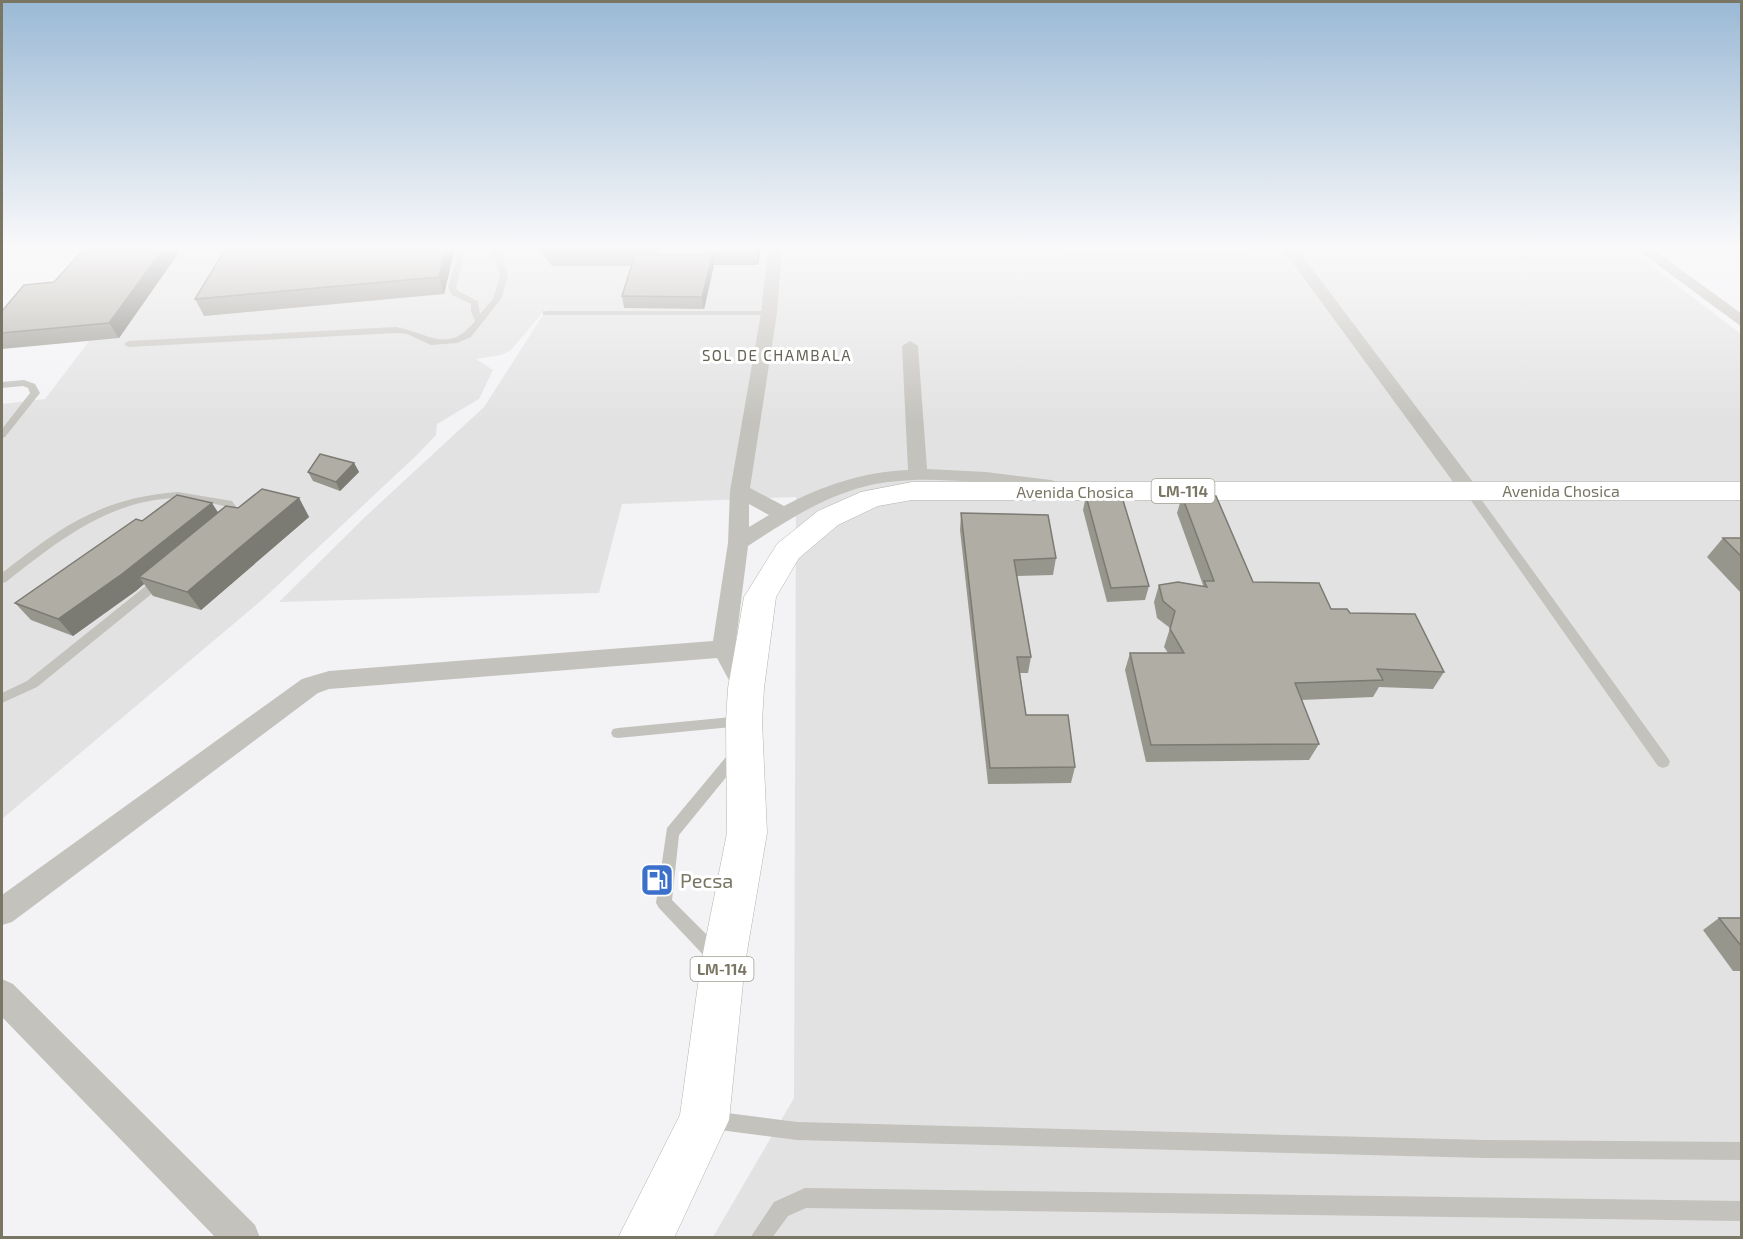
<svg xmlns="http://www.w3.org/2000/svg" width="1743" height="1239" font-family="'Exo 2',sans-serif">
<rect width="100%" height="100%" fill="#f3f2f5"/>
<path fill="#e3e2e3" d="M160,248H1061V252L1251,251L1249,248H1628L1741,334V1237H713L794,1098L796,497L622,504L599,593L279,602L366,516L484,407L550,304L511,350L501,355L476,359L493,370L479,399L437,424L436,435L417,455L263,599L2,819V404L45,399Z"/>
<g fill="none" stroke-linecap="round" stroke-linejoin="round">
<defs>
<path id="primary" d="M912,482H1742V500H912L878,506L838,525L799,558L776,597L764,688L762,721L767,833L745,963L729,1120L674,1238H618L680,1115L701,963L727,833L726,721L728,688L744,597L777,544L818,511L861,492Z"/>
</defs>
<use href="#primary" stroke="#b5b4ae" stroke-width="1"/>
<g fill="#c3c2bc" fill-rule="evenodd">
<path d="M469,248H479L464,254L456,288L458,291L478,301L480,314L493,299L500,276L492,248H500L508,276L501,299L471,337L457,343L431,345L407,334L396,333L128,347L124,344L128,341L396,327C429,333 448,355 475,321L471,311V304L452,295L448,288L457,253Z"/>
<path d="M543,311H769L773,313L769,315H543Z"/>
<path d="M24,380L35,384L40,393L5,437L2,438V429L30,393L28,388L23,386L2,388V382Z"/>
<path d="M1469,487L1473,488L1668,758L1670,762L1668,766L1663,768L1658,766L1465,492L1464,490Z"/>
<path d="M178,492L232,501L242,515L236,523H228L227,521L231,515L224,506C209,503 194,498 179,498C110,499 58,541 6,582L2,583V573C61,527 100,498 178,492Z"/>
<path d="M161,576L167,580L165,583L37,687L2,703V693L27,681L157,577Z"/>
<path d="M742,716L747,717L749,721L747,725L742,726L618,738L613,737L611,733L613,729L618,728Z"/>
<path d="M736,749L741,751L743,755L741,759L679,835L672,900L722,950L724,956L722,962L716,964L710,962L659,908L656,903L667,828L731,751Z"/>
<path d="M712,1111L797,1122L1485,1140L1742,1142V1160L1485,1158L797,1140L712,1129L706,1126L703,1120L706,1114Z"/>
<path d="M805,1188L1742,1201V1221L806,1208L788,1216L772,1238H750L774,1202Z"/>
</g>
<g fill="#c3c2bc" fill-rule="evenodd">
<path d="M768,248H782L777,313L750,488L784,506C824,485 863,472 908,470L902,346L910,341L918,346L927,469L986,472L1051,480L1058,482L1061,486L1058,490L1051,492C993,484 920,472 863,487C821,498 783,523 748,546L735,649L758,688L755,695L746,697L737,695L717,658L329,689L318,693L12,922L2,925V895L302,679L329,671L713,641L728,543L730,491L761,313ZM749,504L769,515L749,527Z"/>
<path d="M1277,248L1297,249L1476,486L1479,490L1476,494H1462L1287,255Z"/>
<path d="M1635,248H1651L1742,314V327Z"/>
<path d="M2,979L13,984L255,1225L260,1238H216L2,1017Z"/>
</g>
<use href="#primary" fill="#fff" fill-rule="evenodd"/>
</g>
<g fill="#97968d">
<path d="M93,248H182L119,338L2,349V311L54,282Z"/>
<path d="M455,248L444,294L204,316L195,299Z"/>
<path d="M538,248H660L657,255L709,254L710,248H761L758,265H714L704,309L624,308L622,296L631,266H552Z"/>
<path d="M354,463L359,472L340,491L313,481L308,472Z"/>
<path d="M1086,496L1149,586L1145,600L1107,602L1083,510Z"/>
<path d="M1182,496L1253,582L1331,609L1350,613L1444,672L1433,689L1379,687L1373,697L1301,700L1319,744L1309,760L1146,762L1125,670L1130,653H1168L1164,647L1170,628L1157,618L1154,602L1159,585L1202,587L1203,585L1177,513Z"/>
<path d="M299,498L309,517L201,610L153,596L144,584L73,636L31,620L15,603L142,521L218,512Z"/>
<path d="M961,513L1056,558L1053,575L1017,576L1031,657L1028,673H1020L1026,715L1075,767L1071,783L988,784L960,530Z"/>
<path d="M1723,538H1742V594L1707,557Z"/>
<path d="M1719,918H1742V971H1733L1703,930Z"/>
</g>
<g fill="#7b7a73">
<path d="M164,248H182L119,338L109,323Z"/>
<path d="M446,248H455L444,294L439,277Z"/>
<path d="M650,248H660L651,266L648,250Z"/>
<path d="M758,248H761L758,265L757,253Z"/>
<path d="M713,254L714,265L704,309L702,297Z"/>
<path d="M354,463L359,472L340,491L336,482Z"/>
<path d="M299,498L309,517L201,610L187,592Z"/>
<path d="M212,503L223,520L139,577L144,584L136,591L73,636L58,619Z"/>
</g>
<g fill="#b0aea4" stroke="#7b7a73" stroke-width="1.5">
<path d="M93,248H164L109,323L2,333V311L24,285L54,282L84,249Z"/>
<path d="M226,248H446L439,277L195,299Z"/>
<path d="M546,248H650L648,250H548Z"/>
<path d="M710,248H758L757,253L713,254L702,297L622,296L635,255L709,254Z"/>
<path d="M320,454L354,463L336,482L308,472Z"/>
<path d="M262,489L299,498L187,592L139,577L226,506L238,508Z"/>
<path d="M177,495L212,503L122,574L58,619L15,603L136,519L142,521Z"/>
<path d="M1086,496L1122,497L1149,586L1111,588Z"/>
<path d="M1182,496H1216L1253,582L1319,583L1331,609H1347L1350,613L1415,614L1444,672L1377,669L1383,680L1295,683L1319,744L1151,745L1130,653H1184L1170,629L1175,611L1163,601L1159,585L1178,582L1207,587L1204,581H1214Z"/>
<path d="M961,513L1048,515L1056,558L1014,560L1031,657H1017L1026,715H1068L1075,767L990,768Z"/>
<path d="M1723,538H1742V557Z"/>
<path d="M1719,918H1742V947Z"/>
</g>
<linearGradient id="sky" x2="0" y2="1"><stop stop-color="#9ab9d5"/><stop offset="0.59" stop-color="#faf9fa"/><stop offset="1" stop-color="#faf9fa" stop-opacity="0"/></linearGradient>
<rect width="1743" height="421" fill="url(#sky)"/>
<defs>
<symbol id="fuel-square" viewBox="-11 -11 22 22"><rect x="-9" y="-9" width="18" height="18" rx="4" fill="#3c71cb" stroke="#fff"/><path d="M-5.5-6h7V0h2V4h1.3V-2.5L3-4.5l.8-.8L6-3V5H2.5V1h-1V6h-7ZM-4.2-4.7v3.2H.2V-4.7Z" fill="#fff"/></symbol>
</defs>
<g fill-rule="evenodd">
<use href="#fuel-square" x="638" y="861" width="38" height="38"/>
</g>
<g text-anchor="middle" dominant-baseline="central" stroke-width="6" stroke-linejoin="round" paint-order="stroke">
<g font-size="15" letter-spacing="1.5" fill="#656355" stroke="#fff">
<text x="777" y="355">SOL DE CHAMBALA</text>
</g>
<g fill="#fff" stroke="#a29f92" stroke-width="1.5">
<rect x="1151.5" y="479" width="63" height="24" rx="4.5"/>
<rect x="690.5" y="957" width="63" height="24" rx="4.5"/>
</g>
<g font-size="15" font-weight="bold" fill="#7a7664">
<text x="1183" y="491">LM-114</text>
<text x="722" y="969">LM-114</text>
</g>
<g font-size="16" fill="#7a7664" stroke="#fff">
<text x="1561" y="490">Avenida Chosica</text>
<text x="1075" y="491">Avenida Chosica</text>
</g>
<g font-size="20" fill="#7a7664" stroke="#fff" text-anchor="start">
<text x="680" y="880">Pecsa</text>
</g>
</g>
<rect width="1743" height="1239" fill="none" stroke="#7a7664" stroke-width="6"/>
</svg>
